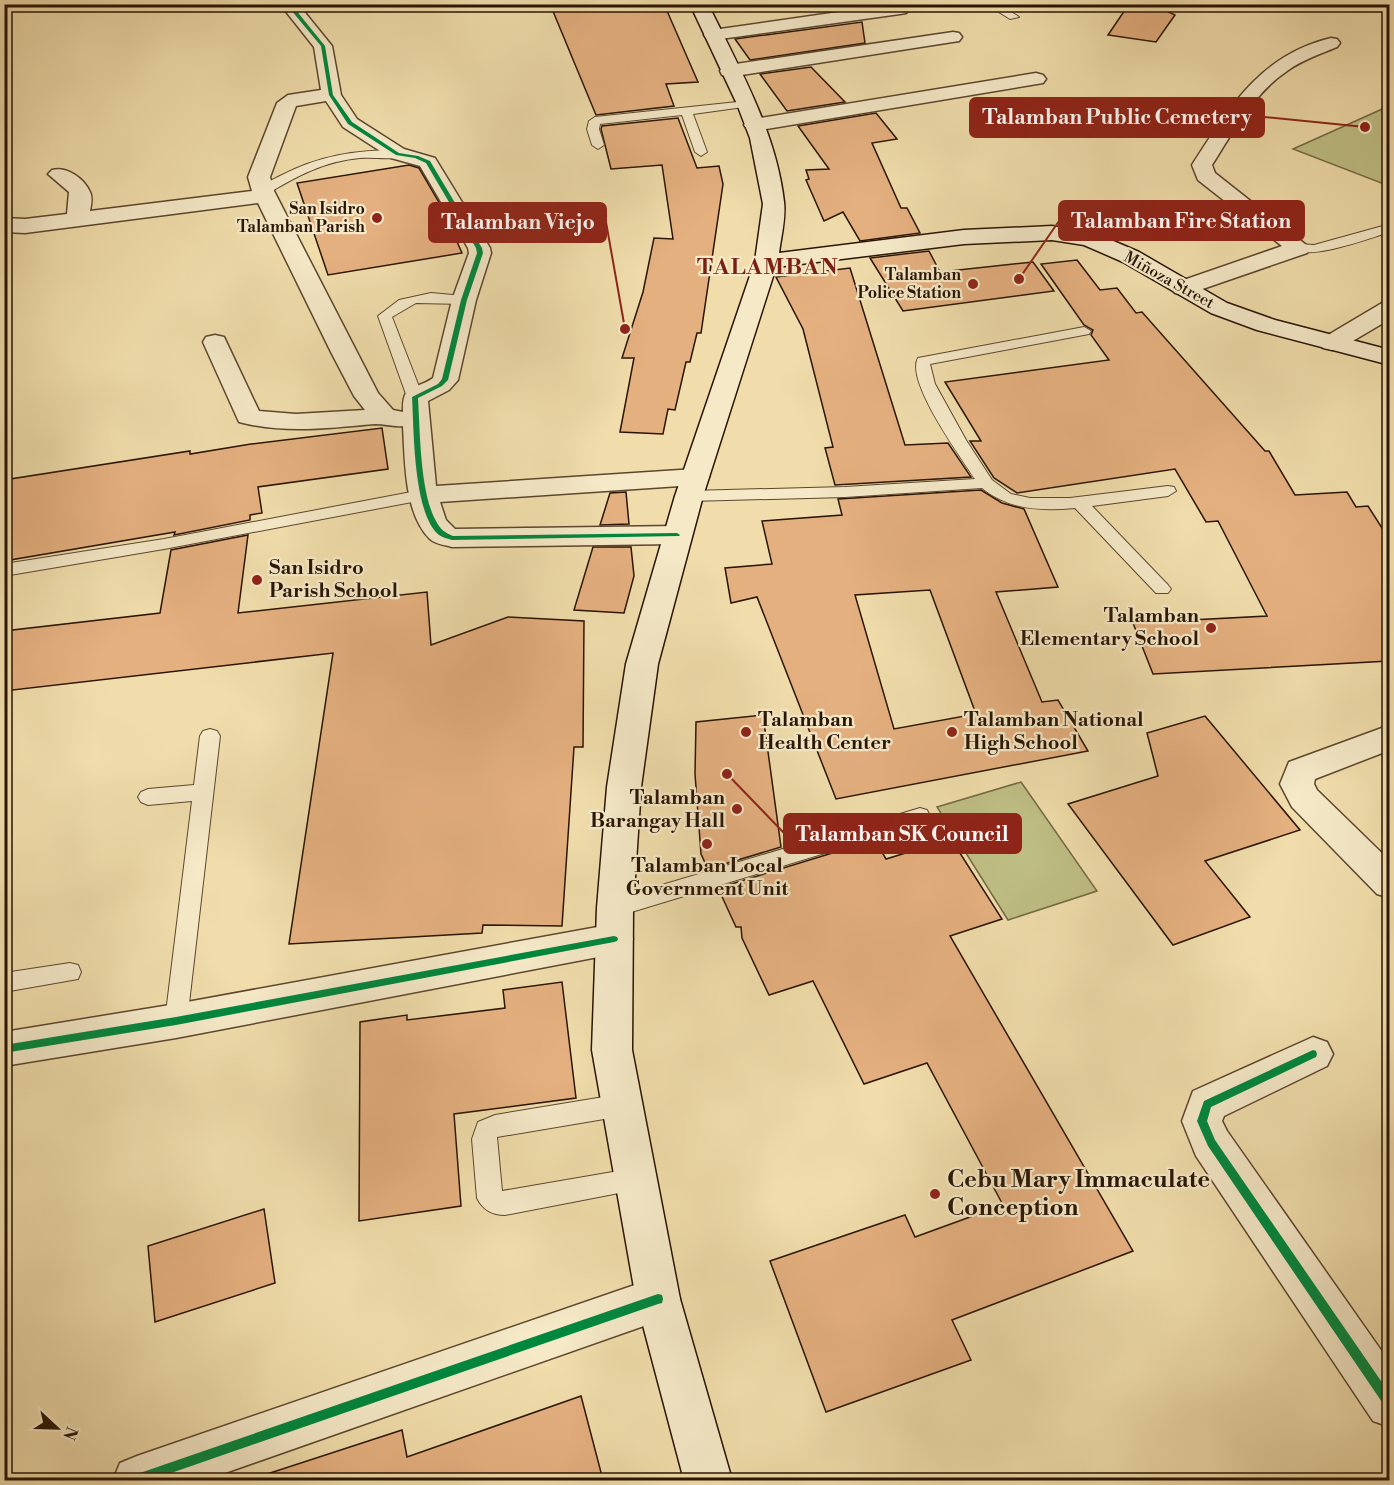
<svg xmlns="http://www.w3.org/2000/svg" width="1394" height="1485" font-family="'Libre Bodoni',serif">
<rect width="100%" height="100%" fill="#f0ddab"/>
<filter id="stains"><feTurbulence type="fractalNoise" baseFrequency=".00333" numOctaves="4"/><feColorMatrix values="0 0 0 0 .2 0 0 0 0 .09 0 0 0 0 .02 0 0 0 .5 -.17"/></filter>
<radialGradient id="worn" r=".72"><stop offset=".6" stop-color="#630" stop-opacity="0"/><stop offset="1" stop-color="#630" stop-opacity=".3"/></radialGradient>
<g fill="#bfbf85" stroke="#746a44" stroke-width="1.5">
<path d="M1389,106V186L1293,149Z"/>
<path d="M1021,782L1097,891L1008,920L937,807Z"/>
</g>
<g fill="#e5b080" stroke="#291404" stroke-width="1.5" fill-rule="evenodd">
<path d="M550,4H664L698,82L666,84L674,106L596,115Z"/>
<path d="M1129,4H1152L1175,15L1156,42L1108,35Z"/>
<path d="M862,22L865,43L750,60L735,39Z"/>
<path d="M811,67L845,102L787,111L760,74Z"/>
<path d="M876,113L897,139L872,143L901,208H907L920,233L860,241L843,212L824,221L806,180L809,179L806,170L829,169L798,126Z"/>
<path d="M678,118L697,168L719,166L723,184L701,333H697L690,362H686L675,410L668,409L663,434L620,432L634,358H622L643,292L654,238L673,239L662,165L611,169L601,129L602,126Z"/>
<path d="M409,165L419,168L440,204L462,253L328,275L297,183Z"/>
<path d="M929,251L940,272L1033,262L1054,291L903,311L870,258Z"/>
<path d="M1077,260L1100,290L1117,288L1136,313L1142,312L1265,451H1269L1295,495L1347,492L1356,507L1368,506L1389,539V661L1153,674L1133,623L1267,616L1218,521L1206,522L1175,469L1017,493L994,478L970,441H981L945,382L1109,360L1091,335L1093,330L1084,325L1041,264Z"/>
<path d="M850,268L905,445L948,443L971,477L835,485L825,448L833,447L803,329L776,277Z"/>
<path d="M382,428L388,469L258,487L262,513L250,515V520L174,535L175,532L4,561V480L190,451V454L251,444Z"/>
<path d="M981,490L1002,503L1024,509L1058,587L996,592L1042,702L1058,700L1088,751L836,799L757,597L731,603L725,568L772,564L762,521L842,515L838,499ZM930,590L976,714L894,729L855,595Z"/>
<path d="M626,492L629,524L600,525L610,493Z"/>
<path d="M248,535L238,613L427,592L431,645L508,617L584,621L583,747H574L562,926L483,925L482,933L289,944L333,653L4,691V631L160,613L171,550Z"/>
<path d="M593,547H631L634,576L624,613L574,610Z"/>
<path d="M763,715L781,847L708,869L701,854L695,774L696,722Z"/>
<path d="M1205,716L1300,830L1205,861L1250,917L1173,945L1068,804L1158,776L1147,733Z"/>
<path d="M951,839L1002,919L950,936L1133,1251L952,1320L971,1360L826,1412L770,1261L905,1215L915,1237L1003,1205L927,1063L864,1084L813,981L769,995L742,938L741,927H736L718,888L875,840L886,859Z"/>
<path d="M562,982L576,1098L454,1114L461,1206L359,1221L360,1022L407,1015V1020L505,1008L503,990Z"/>
<path d="M264,1209L275,1283L155,1322L148,1246Z"/>
<path d="M581,1396L603,1480H268L267,1474L402,1430L407,1457Z"/>
</g>
<g fill="none" stroke-linecap="round" stroke-linejoin="round">
<defs>
<g id="lane">
<path d="M986,4H999L1019,17L1010,19Z"/>
<path d="M747,101L753,104L751,106L693,114L707,152L701,156L695,152L682,115L600,124L599,129L604,145L598,149L592,145L587,129L589,121L595,117Z"/>
<path d="M398,150L402,151V157C389,160 374,157 360,158C325,161 297,176 267,194L263,195L257,191C263,184 272,180 280,176C318,156 355,150 398,150Z"/>
<path d="M1390,224V232C1370,238 1307,262 1292,248L1299,244L1314,245Z"/>
<path d="M431,293L464,296L471,300L464,304L416,303L392,317L423,397L415,402L407,397L378,316L399,300Z"/>
<path d="M1084,327L1091,331L1089,334L930,364L935,384L966,440L992,480L1011,494L1030,498H1070L1168,486L1174,487L1176,491L1168,496L1092,506L1168,585L1171,589L1168,593H1156L1075,508C1042,511 1009,510 982,488L845,497L689,501L681,496L689,491L845,487L975,479C961,457 905,381 918,358Z"/>
<path d="M422,490L430,495L428,499L164,549L4,576V564L164,539Z"/>
<path d="M210,729L217,731L220,736L187,1021L184,1028L176,1031L168,1028L165,1021L192,801L148,805L141,802L138,797L141,792L148,789L194,785L200,736L203,731Z"/>
<path d="M920,808L927,810L930,816L927,822L615,917L607,914L604,908L607,902L615,899Z"/>
<path d="M70,963L78,965L81,972L78,979L4,992V973Z"/>
<path d="M622,1094L630,1097L634,1105L630,1113L622,1116L497,1137L502,1191L636,1168L645,1172L648,1180L645,1188L505,1215C492,1215 483,1210 477,1198L472,1139L478,1122L495,1115Z"/>
</g>
<g id="street">
<path d="M280,4H298L332,46L341,95L357,119L404,149L435,158L490,248L491,253L476,300L458,380L449,390L428,401L436,486L695,469L705,471L709,477L705,483L695,485L440,502L446,520L455,529L677,526L687,529L691,535L687,541L677,544L452,547C445,545 435,544 430,539C404,514 405,460 403,426C394,427 385,424 375,424C328,428 285,434 239,422L203,342L206,337L215,335L224,337L259,411L296,414L365,410L354,396L331,352L258,203L25,233L4,232V218L25,219L67,214L69,192L48,174L52,170C66,166 84,178 90,192C93,198 91,205 90,211L252,191L248,177L277,103L288,95L321,90L314,47ZM326,101L343,127L391,158L420,166L468,248L469,253L452,300L433,378C414,391 402,383 403,412L393,410L378,393L274,191L270,177L296,106Z"/>
<path d="M695,4H735L733,8L701,13L695,12L692,8Z"/>
<path d="M894,4L906,5L909,9L906,13L900,14L713,40L707,39L704,35L707,31L713,30Z"/>
<path d="M1368,4H1390V13L1370,8Z"/>
<path d="M953,32L959,33L962,37L959,41L729,77L722,75L720,71L722,67L729,65Z"/>
<path d="M1331,38L1337,39L1340,43L1337,47C1320,54 1302,60 1287,71C1254,93 1233,132 1212,165L1215,173L1310,248L1307,253L1191,293L1183,295L1175,293L1171,288L1175,283L1282,246L1198,180L1192,165C1229,108 1260,55 1331,38Z"/>
<path d="M1036,73L1043,75L1046,79L1043,83L754,131L747,129L744,125L747,121L754,119Z"/>
<path d="M1390,301V319L1341,348L1332,350L1323,348L1320,343L1323,338L1382,303Z"/>
<path d="M1390,725V750L1315,779L1314,784L1317,790L1390,861V898L1377,894L1292,807L1280,784L1289,762Z"/>
<path d="M614,924L627,928L633,939L627,950L614,954L176,1038L4,1066V1032L176,1004Z"/>
<path d="M1313,1037L1327,1042L1333,1054L1327,1066L1224,1116L1222,1121L1227,1131L1390,1363V1427L1373,1421L1196,1156L1182,1121L1193,1091Z"/>
<path d="M658,1277L674,1283L680,1299L674,1315L658,1321L205,1480H113L120,1463L137,1456Z"/>
</g>
<path id="secondary" d="M690,4H708C739,68 776,131 784,202C786,218 781,237 779,253L964,230L1052,226L1097,234L1139,252L1227,303L1275,320L1390,350V365L1257,330L1211,313L1123,262L1084,245L1052,240L964,244L776,267L703,496L658,664L641,787L633,908L632,1050L680,1299L732,1480H684L636,1299L592,1050L597,908L607,787L626,664L675,496L755,261L763,204L750,138L737,104Z"/>
</defs>
<use href="#lane" stroke="#5b462e" stroke-width="2"/>
<use href="#street" stroke="#5b462e" stroke-width="3"/>
<use href="#secondary" stroke="#291404" stroke-width="3"/>
<use href="#lane" fill="#f5e9c8" fill-rule="evenodd"/>
<use href="#street" fill="#f5e9c8" fill-rule="evenodd"/>
<use href="#secondary" fill="#f5e9c8" fill-rule="evenodd"/>
<defs>
<g id="cycleway">
<path d="M286,4H291L325,46L333,95L352,122L399,153L418,156L430,161L482,248L483,253L467,300L448,380L442,386L418,398C420,431 420,493 436,521C440,529 445,533 453,536L677,533L680,535L679,536L452,540C448,539 442,537 439,535C413,514 414,429 412,397L438,384L442,379L461,300L477,253L476,248L426,163L415,158L396,155L348,124L329,95L321,46Z"/>
<path d="M614,936L617,937L618,939L617,941L614,942L176,1025L4,1053V1045L176,1017Z"/>
<path d="M1313,1050L1316,1051L1317,1054L1316,1057L1211,1107L1207,1121L1215,1140L1390,1394V1409L1386,1408L1208,1146L1197,1121L1204,1101Z"/>
<path d="M658,1294L662,1295L663,1299L662,1303L658,1304L151,1480H131L133,1476L137,1474Z"/>
</g>
</defs>
<use href="#cycleway" stroke="#f5e9c8" stroke-width="3"/>
<use href="#cycleway" fill="#00873e" fill-rule="evenodd"/>
</g>
<g fill="#8f2418" stroke="#f5e9c8" stroke-width="2">
<circle cx="377" cy="218" r="6"/>
<circle cx="973" cy="284" r="6"/>
<circle cx="257" cy="580" r="6"/>
<circle cx="1211" cy="628" r="6"/>
<circle cx="746" cy="732" r="6"/>
<circle cx="952" cy="732" r="6"/>
<circle cx="737" cy="809" r="6"/>
<circle cx="707" cy="844" r="6"/>
<circle cx="935" cy="1194" r="6"/>
</g>
<g text-anchor="middle" dominant-baseline="central" stroke-width="4.5" stroke-linejoin="round" paint-order="stroke">
<g font-size="16" font-weight="bold" fill="#291404" stroke="#f5e9c8" text-anchor="end">
<text x="365" y="209">San Isidro<tspan x="365" dy="18">Talamban Parish</tspan></text>
<text x="961" y="275">Talamban<tspan x="961" dy="18">Police Station</tspan></text>
</g>
<g font-size="16" fill="#291404" stroke="#f5e9c8">
<text transform="translate(1169 280) rotate(29)">Miñoza Street</text>
</g>
<g font-size="20" font-weight="bold" fill="#291404" stroke="#f5e9c8" text-anchor="start">
<text x="269" y="568">San Isidro<tspan x="269" dy="23">Parish School</tspan></text>
<text x="1199" y="616" text-anchor="end">Talamban<tspan x="1199" dy="23">Elementary School</tspan></text>
<text x="758" y="720">Talamban<tspan x="758" dy="23">Health Center</tspan></text>
<text x="964" y="720">Talamban National<tspan x="964" dy="23">High School</tspan></text>
<text x="725" y="798" text-anchor="end">Talamban<tspan x="725" dy="23">Barangay Hall</tspan></text>
<text x="707" y="866" text-anchor="middle">Talamban Local<tspan x="707" dy="23">Government Unit</tspan></text>
</g>
<g font-size="22" font-weight="bold" letter-spacing="1.5" fill="#7a1f14" stroke="#f5e9c8">
<text x="768" y="267">TALAMBAN</text>
</g>
<g font-size="24" font-weight="bold" fill="#291404" stroke="#f5e9c8" text-anchor="start">
<text x="947" y="1180">Cebu Mary Immaculate<tspan x="947" dy="28">Conception</tspan></text>
</g>
</g>
<path fill="none" stroke="#8f2418" stroke-width="2" d="M1365 127L1264 117M1019 279L1059 221M625 329L606 222M727 774L784 833"/>
<g fill="#8f2418" stroke="#f5e9c8" stroke-width="2">
<circle cx="1365" cy="127" r="6"/>
<circle cx="1019" cy="279" r="6"/>
<circle cx="625" cy="329" r="6"/>
<circle cx="727" cy="774" r="6"/>
</g>
<g fill="#8f2418" stroke="#8f2418" stroke-width="2">
<rect x="970" y="98" width="294" height="39" rx="6"/>
<rect x="1059" y="201" width="245" height="39" rx="6"/>
<rect x="429" y="203" width="177" height="39" rx="6"/>
<rect x="784" y="814" width="237" height="39" rx="6"/>
</g>
<g font-size="21" text-anchor="middle" font-weight="bold" fill="#fff">
<text x="1117" y="124">Talamban Public Cemetery</text>
<text x="1181" y="228">Talamban Fire Station</text>
<text x="518" y="229">Talamban Viejo</text>
<text x="902" y="841">Talamban SK Council</text>
</g>
<rect width="1394" height="1485" fill="none" stroke="#f0ddab" stroke-width="24"/>
<rect x="6" y="6" width="1382" height="1473" fill="none" stroke="#291404" stroke-width="3"/>
<rect x="12" y="12" width="1370" height="1461" fill="none" stroke="#291404" stroke-width="1.5"/>
<g transform="translate(57 1428) rotate(112)" stroke="#f5e9c8" stroke-width="4.5" paint-order="stroke">
<path d="M0-4.5L10 22L0 15L-10 22Z" fill="#291404"/>
<text y="-9" font-size="16" font-weight="bold" text-anchor="middle" fill="#291404">N</text>
</g>
<rect width="100%" height="100%" filter="url(#stains)"/>
<rect width="100%" height="100%" fill="url(#worn)"/>
</svg>
